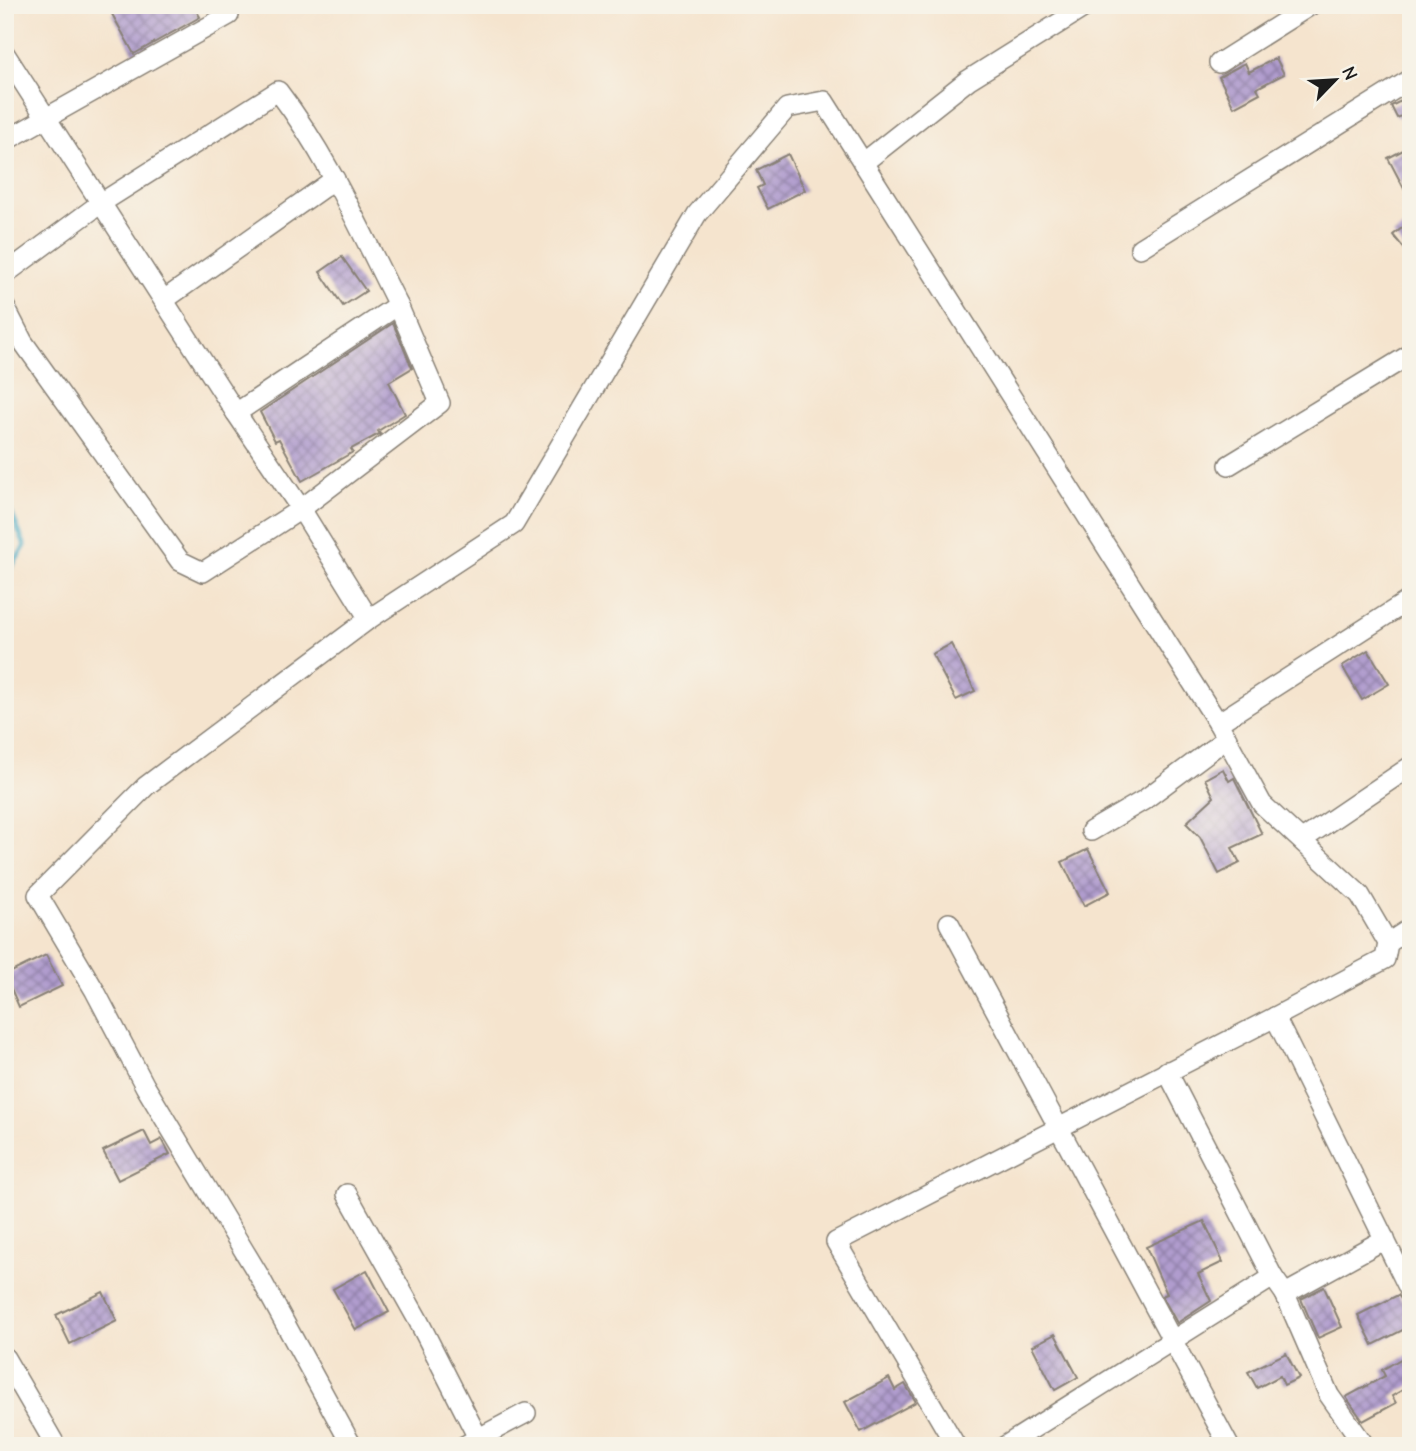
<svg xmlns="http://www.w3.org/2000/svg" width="1416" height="1451" font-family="'Comic Neue',sans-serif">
<defs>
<pattern id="building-cross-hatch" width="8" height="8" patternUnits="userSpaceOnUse" patternTransform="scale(1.75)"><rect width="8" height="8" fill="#b09cce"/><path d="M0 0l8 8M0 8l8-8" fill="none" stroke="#8e7ea6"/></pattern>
</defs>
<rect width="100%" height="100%" fill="#f7f3e8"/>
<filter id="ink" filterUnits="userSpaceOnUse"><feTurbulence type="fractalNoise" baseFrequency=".0143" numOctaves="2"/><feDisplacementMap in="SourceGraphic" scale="14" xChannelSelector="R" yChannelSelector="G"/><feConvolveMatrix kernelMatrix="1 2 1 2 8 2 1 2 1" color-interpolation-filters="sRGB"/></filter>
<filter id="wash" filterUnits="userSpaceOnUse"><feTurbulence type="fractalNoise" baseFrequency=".00686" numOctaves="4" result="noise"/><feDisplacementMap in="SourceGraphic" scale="28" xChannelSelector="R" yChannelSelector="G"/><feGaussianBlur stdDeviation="1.57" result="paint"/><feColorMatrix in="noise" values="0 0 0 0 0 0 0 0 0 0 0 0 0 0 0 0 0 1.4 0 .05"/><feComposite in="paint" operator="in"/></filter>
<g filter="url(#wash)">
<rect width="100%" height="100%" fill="#f5e4ce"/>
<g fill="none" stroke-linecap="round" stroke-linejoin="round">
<path stroke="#46abc6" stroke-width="5" d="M5,498L25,546L5,577"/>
</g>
<g id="blocks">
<g fill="url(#building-cross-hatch)">
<path d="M127,5H193L200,17L134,54L112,14Z"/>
<path d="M1276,58L1284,74L1257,88L1260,93L1234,107L1219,77L1245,63L1249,72Z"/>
<path d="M1411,96V112L1397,118L1391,106Z"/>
<path d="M1411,146V202L1388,158Z"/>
<path d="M788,154L805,190L768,209L757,188L763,185L756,170Z"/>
<path d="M1411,221V257L1393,235Z"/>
<path d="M342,257L366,291L343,306L320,272Z"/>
<path d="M393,323L412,368L389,382L405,414L378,431L380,434L377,435L351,449L353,452L302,481L279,439L275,441L260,412Z"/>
<path d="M951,644L975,691L956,700L932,654Z"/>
<path d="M1368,650L1389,684L1362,700L1342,666Z"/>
<path d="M1223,769L1229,781L1234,778L1262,834L1232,848L1240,863L1219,874L1200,837L1186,823L1214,797L1205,779Z"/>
<path d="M1088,849L1110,892L1084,906L1062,862Z"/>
<path d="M46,955L62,986L19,1007L5,975Z"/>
<path d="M144,1131L151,1145L162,1139L170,1154L118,1180L103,1151Z"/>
<path d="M1204,1221L1223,1262L1198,1274L1211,1301L1177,1323L1162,1296L1167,1294L1146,1247Z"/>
<path d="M367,1270L389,1312L356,1330L333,1289Z"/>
<path d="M1324,1287L1342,1327L1318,1338L1301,1299Z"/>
<path d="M103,1292L117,1321L70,1344L56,1315Z"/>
<path d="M1398,1295L1404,1303L1411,1305V1326L1373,1345L1358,1315Z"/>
<path d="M1055,1334L1078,1377L1055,1390L1032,1346Z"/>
<path d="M1286,1353L1299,1378L1284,1385L1280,1376L1257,1388L1248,1372Z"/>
<path d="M1411,1353V1385L1392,1396L1396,1403L1363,1421L1346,1397L1385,1376L1382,1370Z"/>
<path d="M889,1378L895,1390L905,1384L916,1402L861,1432L845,1402Z"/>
</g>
</g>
</g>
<g filter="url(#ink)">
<use href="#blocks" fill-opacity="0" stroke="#888075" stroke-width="2"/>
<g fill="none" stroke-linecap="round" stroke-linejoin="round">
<defs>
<g id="minor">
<path d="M5,54L236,413L301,509L369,619"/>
<path d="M1219,63L1311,5"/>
<path d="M5,141L229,15"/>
<path d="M863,163L968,80L1088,5"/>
<path d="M1140,248L1411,79"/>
<path d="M5,274L101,203L278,91C328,156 361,232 398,305"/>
<path d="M164,300L335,179"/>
<path d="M5,307L23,342L180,561L203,572L301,509L440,403L398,305L236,413"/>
<path d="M1229,465L1411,354"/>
<path d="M1411,599L1218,723L1262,804L1360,895L1388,943L1385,959L1275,1017L1411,1293"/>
<path d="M1091,831L1144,800L1227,738"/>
<path d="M1302,840L1411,766"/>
<path d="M949,923L1229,1446"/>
<path d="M1388,943L1411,928"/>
<path d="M1167,1071L1273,1277"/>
<path d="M347,1194L418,1320L478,1438"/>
<path d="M5,1358L56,1446"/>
<path d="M352,1446L258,1274L145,1086L95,991L38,895L146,786L369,619L514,524L697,214L787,108L824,101L1218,723"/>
<path d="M464,1446L526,1413"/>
<path d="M956,1446L836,1242L1275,1017"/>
<path d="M1005,1446L1273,1277L1285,1294"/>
<path d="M1365,1446L1329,1395L1285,1294L1385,1239"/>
</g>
</defs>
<use href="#minor" stroke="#888075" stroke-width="22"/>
<use href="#minor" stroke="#fff" stroke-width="19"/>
</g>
</g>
<rect width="1416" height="1451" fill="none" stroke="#f7f3e8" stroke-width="28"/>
<g transform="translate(1335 80) rotate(65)" stroke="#f7f3e8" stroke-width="5" paint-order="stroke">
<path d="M0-5L12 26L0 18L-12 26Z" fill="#1c1c1c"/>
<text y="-10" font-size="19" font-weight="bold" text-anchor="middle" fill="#1c1c1c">N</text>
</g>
</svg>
